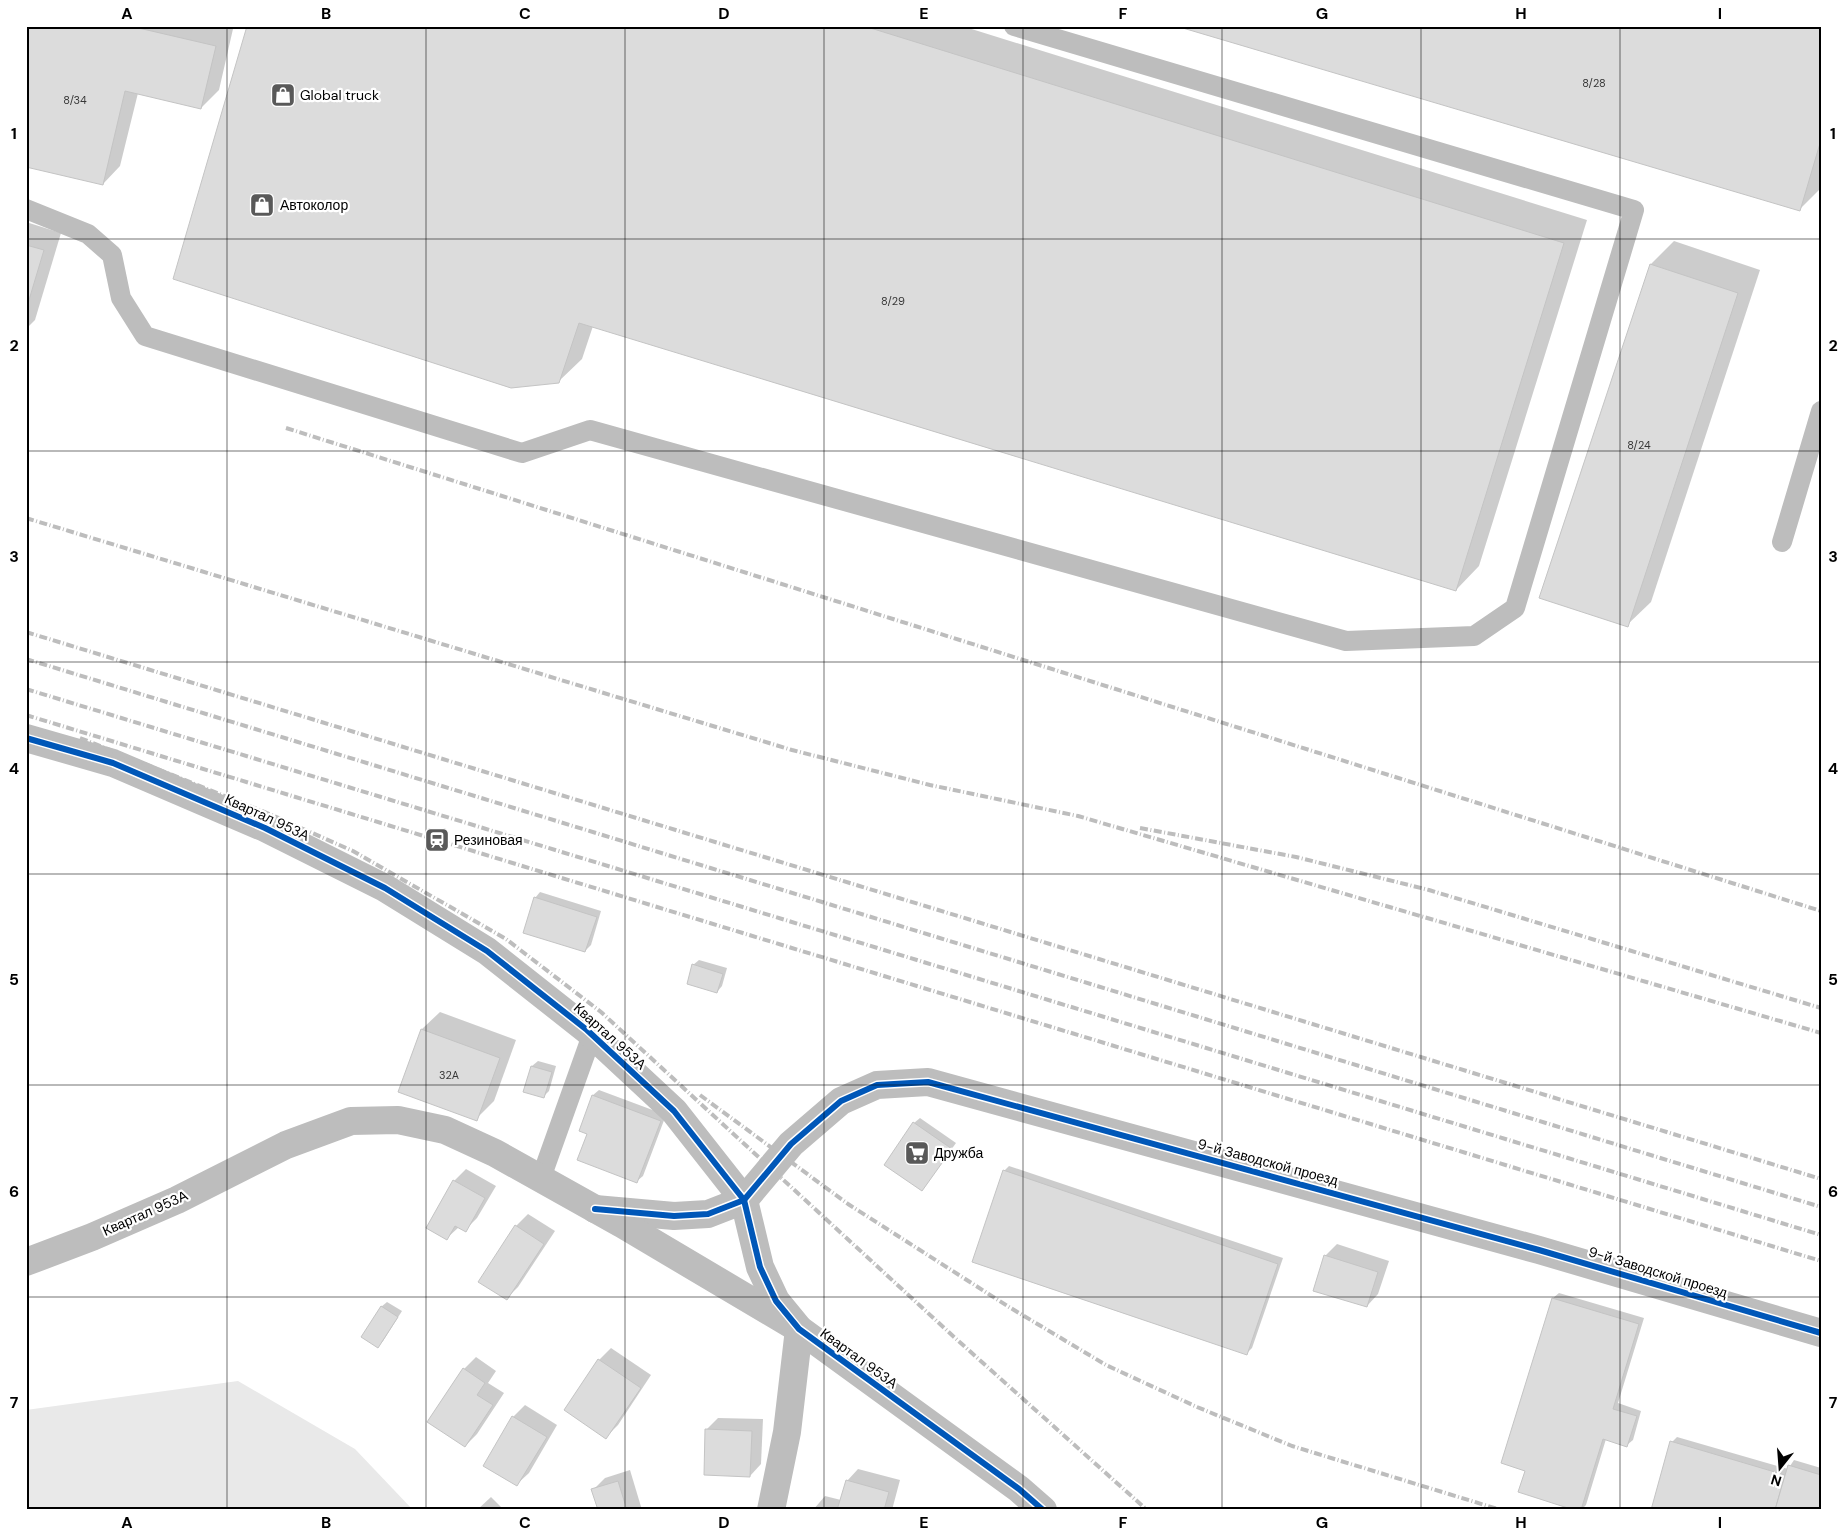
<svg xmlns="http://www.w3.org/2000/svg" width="1847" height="1536" font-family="'DM Sans',sans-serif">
<rect width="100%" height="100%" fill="#fff"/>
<path fill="#e9e9e9" d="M238,1381L355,1449L413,1510H26V1410Z"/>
<g fill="#0003">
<path d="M26,26H222L233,29L219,90L201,108L138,93L120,166L103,184Z"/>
<path d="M248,26H962L1587,220L1479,566L1456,590L593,326L582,359L558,382Z"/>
<path d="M1821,26V188L1799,210Z"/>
<path d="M26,222L61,233L35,320L26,329Z"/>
<path d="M1674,241L1760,270L1651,602L1627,625L1651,264Z"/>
<path d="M540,892L601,911L591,945L585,951L535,898Z"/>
<path d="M699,960L727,968L722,986L717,992L693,965Z"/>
<path d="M440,1012L516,1040L494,1101L476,1119L400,1091L422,1029Z"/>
<path d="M538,1061L556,1066L549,1091L543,1097L525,1091L532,1066Z"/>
<path d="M599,1090L666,1115L643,1176L637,1181L588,1133L580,1130L593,1095Z"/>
<path d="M920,1118L956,1143L922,1190L914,1123Z"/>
<path d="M1009,1166L1283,1258L1252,1348L1246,1354L1004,1171Z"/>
<path d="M466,1169L496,1186L477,1218L465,1230L459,1227L447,1238L428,1227L454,1181Z"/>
<path d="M528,1214L555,1231L518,1287L506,1299L480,1281L516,1226Z"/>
<path d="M1337,1244L1389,1261L1378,1294L1367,1306L1325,1256Z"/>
<path d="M1559,1293L1644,1318L1618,1403L1641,1411L1633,1440L1627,1445L1606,1439L1586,1505L1581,1510H1578L1526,1470L1502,1462L1553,1298Z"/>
<path d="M387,1302L402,1311L383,1341L378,1346L381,1307Z"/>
<path d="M611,1348L651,1375L618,1425L606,1437L599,1360Z"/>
<path d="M476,1357L496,1371L488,1383L504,1393L477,1434L465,1446L464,1369Z"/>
<path d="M525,1405L557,1425L529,1473L517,1484L513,1417Z"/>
<path d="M718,1418L763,1419L761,1464L750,1476L706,1430Z"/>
<path d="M1677,1437L1788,1469L1794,1460L1821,1468V1510H1652L1672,1442Z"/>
<path d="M858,1469L900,1480L892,1510H813L825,1496L841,1500L847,1481Z"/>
<path d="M630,1470L642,1510H599L593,1490L605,1478Z"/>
<path d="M491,1497L503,1509L502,1510H477Z"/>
</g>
<g fill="#dcdcdc" stroke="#c4c4c4">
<path d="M26,26H130L216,46L201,109L125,91L103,185L26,167Z"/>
<path d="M247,26H864L1564,243L1456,591L579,323L559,383L511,388L173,279Z"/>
<path d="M1176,26H1821V140L1800,211Z"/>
<path d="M26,245L44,250L26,310Z"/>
<path d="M1650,264L1738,293L1628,627L1539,598Z"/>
<path d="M534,897L597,917L585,952L523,933Z"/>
<path d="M692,964L723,974L717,993L687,984Z"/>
<path d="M421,1029L500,1058L477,1121L398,1092Z"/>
<path d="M531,1066L552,1072L544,1098L523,1092Z"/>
<path d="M592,1095L661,1121L637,1183L577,1160L587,1134L579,1131Z"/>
<path d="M913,1122L952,1149L922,1191L884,1165Z"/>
<path d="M1003,1170L1278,1264L1247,1355L972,1262Z"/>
<path d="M453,1180L485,1198L466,1232L455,1226L447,1240L426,1228Z"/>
<path d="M515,1225L544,1244L507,1300L478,1282Z"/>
<path d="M1324,1255L1378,1272L1367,1307L1313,1291Z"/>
<path d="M1552,1298L1639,1324L1613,1409L1637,1416L1627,1447L1603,1439L1581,1510H1574L1518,1492L1525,1471L1501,1463Z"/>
<path d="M381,1306L398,1317L378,1348L361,1337Z"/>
<path d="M598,1359L641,1388L606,1439L564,1410Z"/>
<path d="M463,1368L485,1383L477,1395L493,1405L465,1447L427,1422Z"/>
<path d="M512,1416L547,1437L517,1486L483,1466Z"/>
<path d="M705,1429L752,1431L750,1477L704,1475Z"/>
<path d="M1670,1441L1785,1475L1775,1510H1651Z"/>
<path d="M1788,1465L1821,1475V1510H1775Z"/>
<path d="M846,1480L889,1492L884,1510H837Z"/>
<path d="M618,1481L627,1510H598L591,1489Z"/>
</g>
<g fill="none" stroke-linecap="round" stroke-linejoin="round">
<g stroke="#bdbdbd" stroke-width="20">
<path d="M26,209L88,234L112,255L121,298L145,336L522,453L590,430L1346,641L1474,636L1515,608L1634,210L1014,26"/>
<path d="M1782,542L1821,411"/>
<path d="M541,1178L592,1035"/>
</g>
<g stroke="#bdbdbd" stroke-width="28">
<path d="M26,738L113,763L265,828L385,888L487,951L587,1030L674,1111L744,1200L760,1267L776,1301L799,1329L1019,1489L1043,1510"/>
<path d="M595,1209L674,1216L708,1214L744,1200L791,1144L841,1101L877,1085L928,1082L1539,1250L1821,1333"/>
<path d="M26,1262L92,1237L177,1200L286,1145L351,1121L398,1120L445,1130L495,1153L622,1224L799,1329L787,1432L771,1510"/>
</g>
<g stroke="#bdbdbd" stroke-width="4" stroke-dasharray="8 2.5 1 2.5" stroke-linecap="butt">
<path d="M286,428L1821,911"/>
<path d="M26,518L792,750L930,785L1078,816L1821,1033"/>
<path d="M26,632L1821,1179"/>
<path d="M26,659L1821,1207"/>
<path d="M26,689L1821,1235"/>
<path d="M26,715L1821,1261"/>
<path d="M80,738L267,813L353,851L506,939L601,1012L954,1337L1147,1510"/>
<path d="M1140,828L1296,857L1429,890L1821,1008"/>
<path d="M700,1095L848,1204L1009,1307L1106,1365L1197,1407L1292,1446L1501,1510"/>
</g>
<defs>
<g id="cycleway">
<path d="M26,738L113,763L265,828L385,888L487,951L587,1030L674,1111L744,1200L760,1267L776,1301L799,1329L1019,1489L1043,1510"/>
<path d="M595,1209L674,1216L708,1214L744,1200L791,1144L841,1101L877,1085L928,1082L1539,1250L1821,1333"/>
</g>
</defs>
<use href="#cycleway" stroke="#fff" stroke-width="9"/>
<use href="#cycleway" stroke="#0057b8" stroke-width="6"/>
</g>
<path fill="none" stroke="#000" stroke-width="1" stroke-opacity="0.55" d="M227,26V1510M426,26V1510M625,26V1510M824,26V1510M1023,26V1510M1222,26V1510M1421,26V1510M1620,26V1510M26,239H1821M26,451H1821M26,662H1821M26,874H1821M26,1085H1821M26,1297H1821"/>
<defs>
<symbol id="shop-square" viewBox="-11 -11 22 22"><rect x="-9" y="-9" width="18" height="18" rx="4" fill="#595959" stroke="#fff"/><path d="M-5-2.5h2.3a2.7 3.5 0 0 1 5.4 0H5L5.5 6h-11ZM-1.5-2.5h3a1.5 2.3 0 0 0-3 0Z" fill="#fff"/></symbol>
<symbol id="station-square" viewBox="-11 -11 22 22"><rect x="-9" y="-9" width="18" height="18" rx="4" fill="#595959" stroke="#fff"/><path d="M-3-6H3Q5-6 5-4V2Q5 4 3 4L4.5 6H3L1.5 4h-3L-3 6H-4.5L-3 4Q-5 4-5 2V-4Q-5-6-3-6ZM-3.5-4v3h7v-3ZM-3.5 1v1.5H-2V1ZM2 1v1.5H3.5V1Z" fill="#fff"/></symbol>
<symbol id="supermarket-square" viewBox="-11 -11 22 22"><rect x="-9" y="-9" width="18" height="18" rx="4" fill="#595959" stroke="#fff"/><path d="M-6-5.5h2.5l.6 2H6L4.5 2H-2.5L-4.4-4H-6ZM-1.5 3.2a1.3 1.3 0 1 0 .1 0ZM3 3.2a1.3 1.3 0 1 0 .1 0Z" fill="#fff"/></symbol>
</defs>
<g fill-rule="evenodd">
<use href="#shop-square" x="269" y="81" width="28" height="28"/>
<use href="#shop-square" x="248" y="191" width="28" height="28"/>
<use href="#station-square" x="423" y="826" width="28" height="28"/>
<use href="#supermarket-square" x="903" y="1139" width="28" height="28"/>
</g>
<g text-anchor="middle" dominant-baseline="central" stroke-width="4.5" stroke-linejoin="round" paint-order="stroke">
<g font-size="11" fill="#373737">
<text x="1594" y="83">8/28</text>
<text x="75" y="100">8/34</text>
<text x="893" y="301">8/29</text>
<text x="1639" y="445">8/24</text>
<text x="449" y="1075">32A</text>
</g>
<g font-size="14" fill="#000" stroke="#fff" text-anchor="start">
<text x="300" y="95">Global truck</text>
<text x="280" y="205">Автоколор</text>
<text x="454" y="840">Резиновая</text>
<text x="934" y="1153">Дружба</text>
</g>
<g font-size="14" fill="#000" stroke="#fff">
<text transform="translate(267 817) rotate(25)">Квартал 953А</text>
<text transform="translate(610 1036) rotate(42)">Квартал 953А</text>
<text transform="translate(1268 1162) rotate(15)">9-й Заводской проезд</text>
<text transform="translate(145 1213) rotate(-24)">Квартал 953А</text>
<text transform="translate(1658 1272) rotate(17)">9-й Заводской проезд</text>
<text transform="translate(859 1358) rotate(36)">Квартал 953А</text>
</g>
</g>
<rect width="1847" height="1536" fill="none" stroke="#ffffff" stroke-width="55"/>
<g transform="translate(1780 1468) rotate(197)" stroke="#ffffff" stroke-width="4" paint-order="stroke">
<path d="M0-4L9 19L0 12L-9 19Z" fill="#000000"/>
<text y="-8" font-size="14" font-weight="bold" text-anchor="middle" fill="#000000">N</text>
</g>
<rect x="28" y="28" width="1792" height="1480" fill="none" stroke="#000" stroke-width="2"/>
<g font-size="16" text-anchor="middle" font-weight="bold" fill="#000">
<text x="127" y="19">A</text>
<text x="326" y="19">B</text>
<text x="525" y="19">C</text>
<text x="724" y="19">D</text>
<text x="924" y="19">E</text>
<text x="1123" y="19">F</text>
<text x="1322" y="19">G</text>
<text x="1521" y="19">H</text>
<text x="1720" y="19">I</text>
<text x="14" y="139">1</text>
<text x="1833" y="139">1</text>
<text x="14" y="351">2</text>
<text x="1833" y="351">2</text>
<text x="14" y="562">3</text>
<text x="1833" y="562">3</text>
<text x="14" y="774">4</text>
<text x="1833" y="774">4</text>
<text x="14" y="985">5</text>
<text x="1833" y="985">5</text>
<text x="14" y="1197">6</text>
<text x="1833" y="1197">6</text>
<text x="14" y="1408">7</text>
<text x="1833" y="1408">7</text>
<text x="127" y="1528">A</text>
<text x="326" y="1528">B</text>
<text x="525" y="1528">C</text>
<text x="724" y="1528">D</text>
<text x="924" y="1528">E</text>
<text x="1123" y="1528">F</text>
<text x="1322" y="1528">G</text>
<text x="1521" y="1528">H</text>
<text x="1720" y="1528">I</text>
</g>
</svg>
